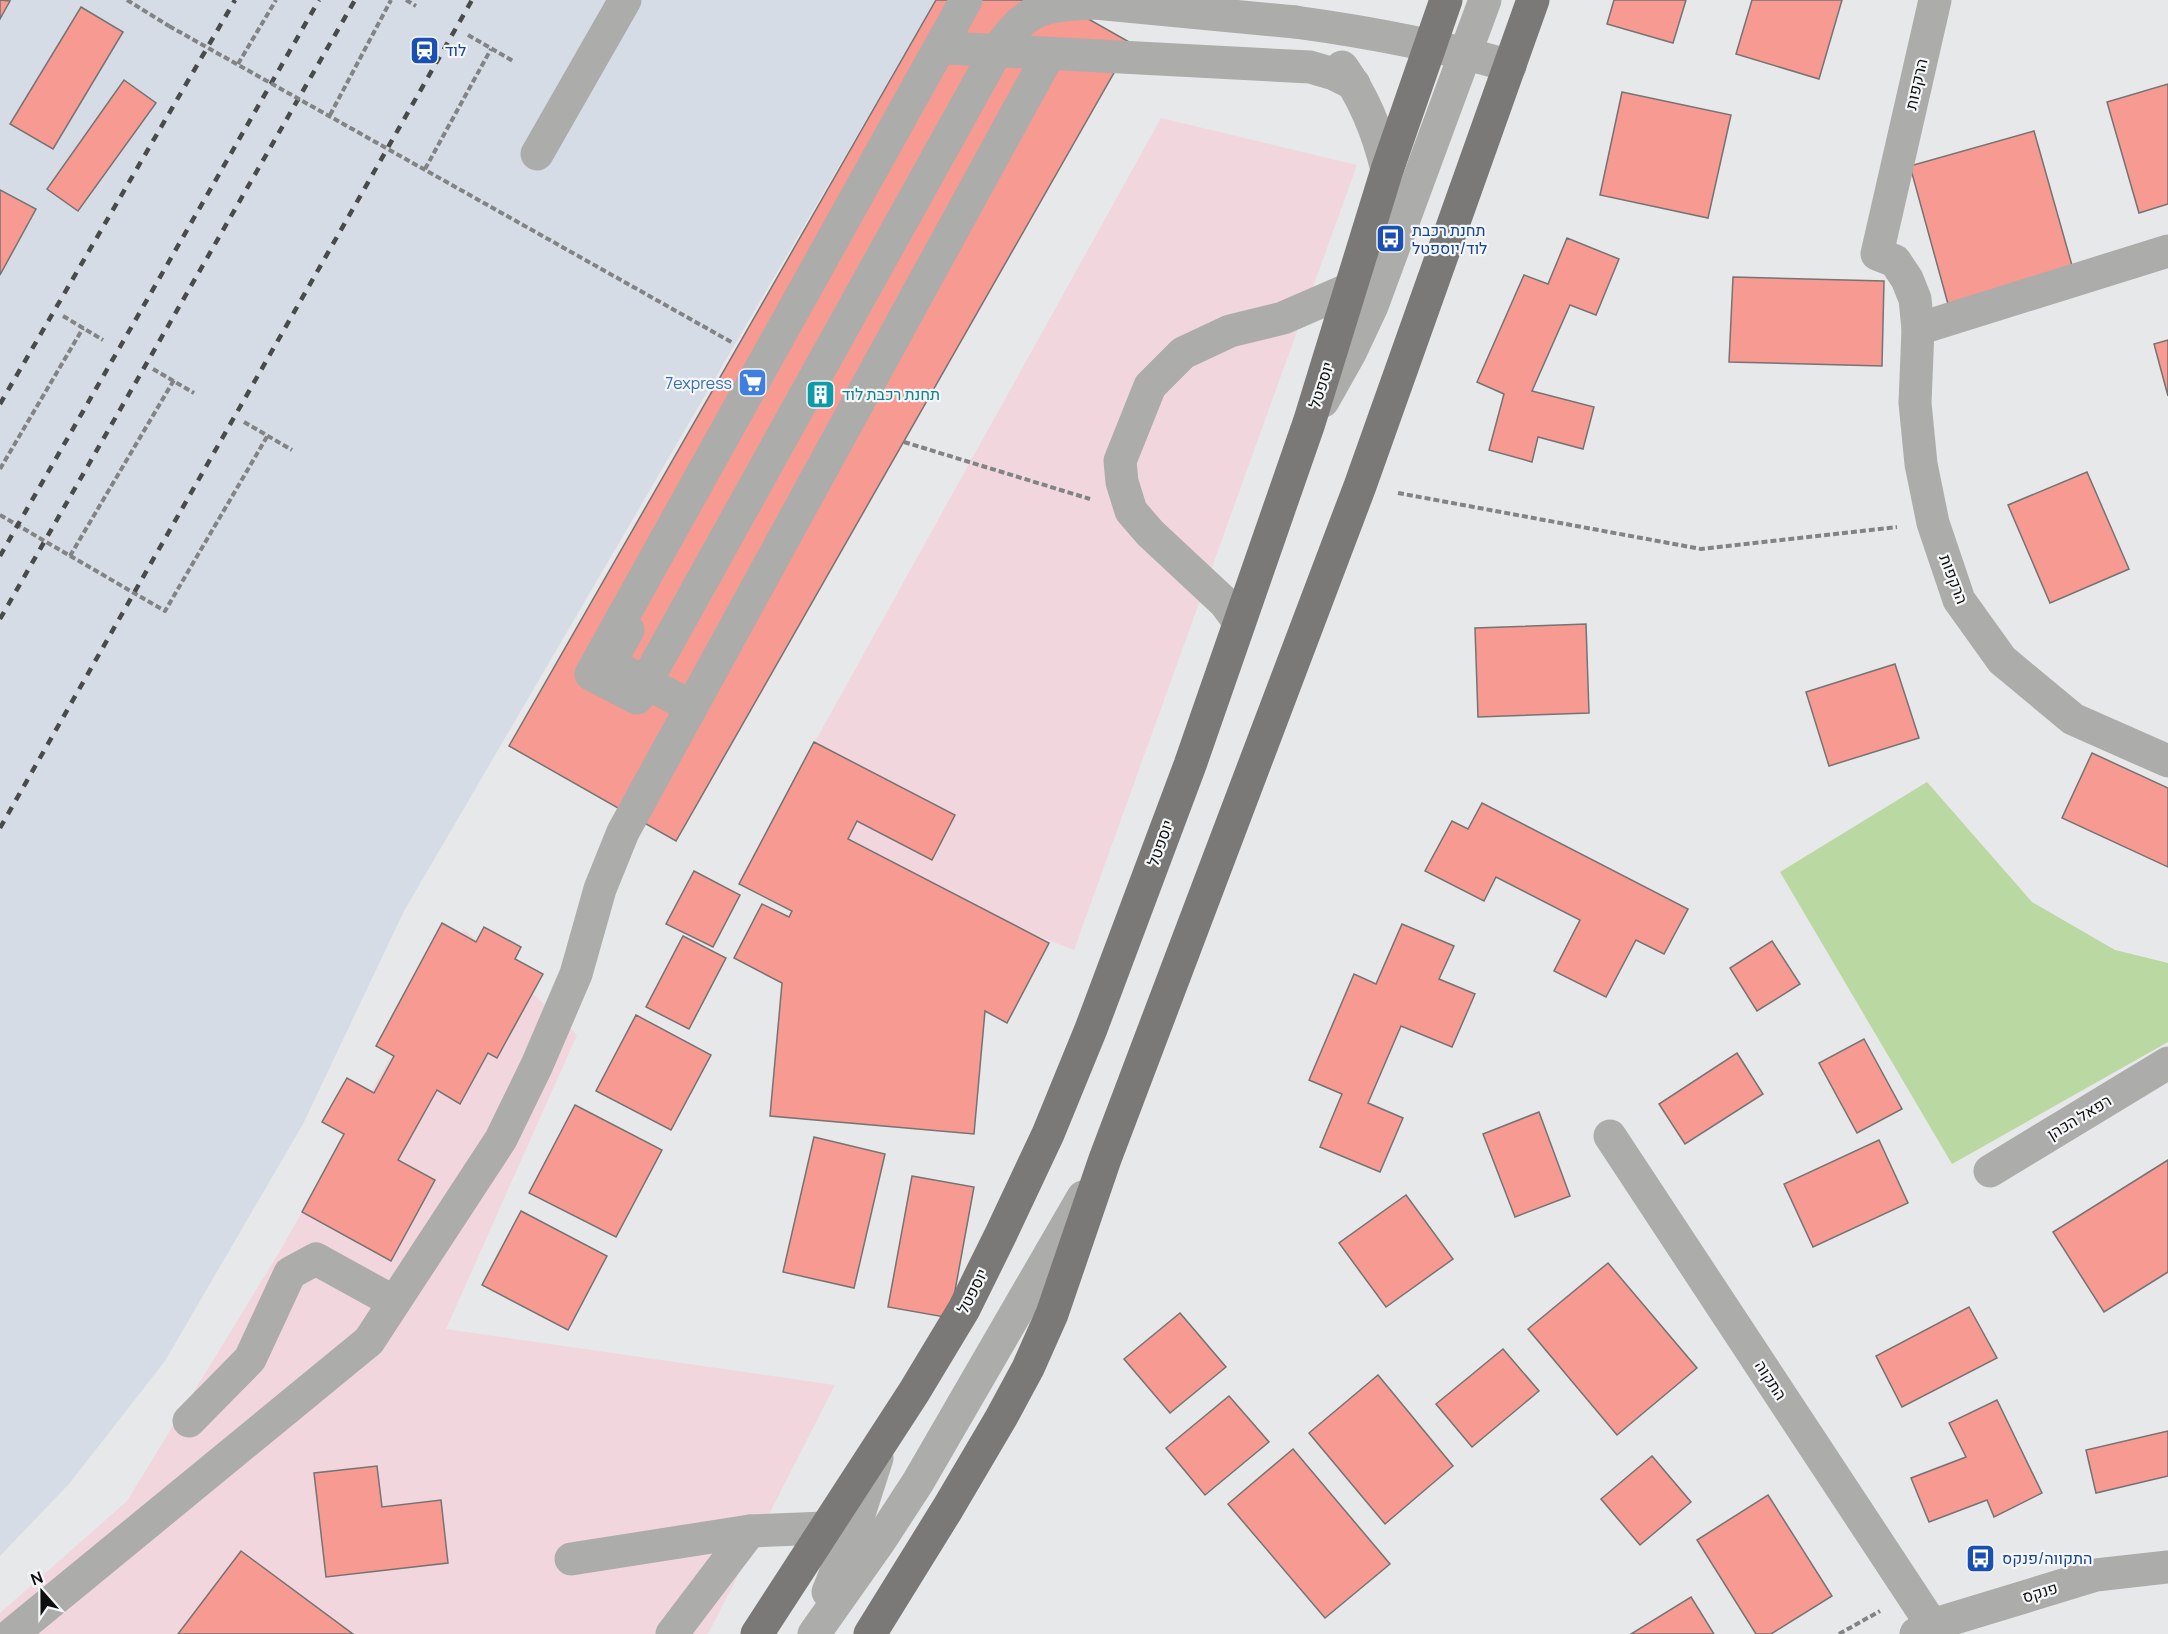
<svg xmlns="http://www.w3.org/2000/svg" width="2168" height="1634" font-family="Manrope,Heebo,sans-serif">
<rect width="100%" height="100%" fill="#e7e8ea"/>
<g fill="#f1d7dd">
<path d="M1161,118L1357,165L1074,950L766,830Z"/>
<path d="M464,929L577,1035L446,1329L835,1385L708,1634H0V1613L127,1501L281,1249Z"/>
</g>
<path fill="#d6dce5" d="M0,0H936L404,911L303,1124L165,1361L69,1484L0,1556Z"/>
<path fill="#bad8a1" d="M1927,782L2032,902L2115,950L2168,963V1042L1952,1164L1780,872Z"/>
<g fill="#f69a92" stroke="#757373" stroke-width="1.5">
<path d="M0,0L10,1L0,19Z"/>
<path d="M936,0H1055L1131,43L676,841L509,746Z"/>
<path d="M1614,0H1686L1673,43L1607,24Z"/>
<path d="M1752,0H1842L1819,79L1736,54Z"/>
<path d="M81,7L123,32L53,149L10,124Z"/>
<path d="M124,80L156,103L78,211L47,189Z"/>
<path d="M2168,84V204L2139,213L2107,102Z"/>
<path d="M1622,92L1731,115L1708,218L1600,195Z"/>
<path d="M2034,131L2073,269L1948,304L1910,166Z"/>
<path d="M0,190L36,209L0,275Z"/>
<path d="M1567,238L1619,259L1596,315L1570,305L1532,391L1594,407L1583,449L1538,437L1532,462L1489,450L1504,394L1477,382L1524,275L1548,284Z"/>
<path d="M1733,277L1884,281L1882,366L1729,362Z"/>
<path d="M2168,340V396L2154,344Z"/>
<path d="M2087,472L2129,569L2050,603L2008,505Z"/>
<path d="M1586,624L1589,713L1478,717L1475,628Z"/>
<path d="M1895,664L1919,738L1829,766L1806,692Z"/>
<path d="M814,742L955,815L932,860L857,821L848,839L1049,943L1007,1023L985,1011L974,1134L770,1116L782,983L734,958L762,904L789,917L792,911L739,884Z"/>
<path d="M2092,753L2168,788V867L2062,818Z"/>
<path d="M1482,803L1688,909L1664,954L1636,940L1606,997L1554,971L1580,920L1496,877L1484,901L1425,871L1452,821L1468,829Z"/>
<path d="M694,871L740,895L713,947L666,924Z"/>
<path d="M442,923L476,942L484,927L521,947L515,959L543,974L497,1058L488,1053L460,1104L437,1090L398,1160L435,1180L391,1261L302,1212L344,1134L322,1122L347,1078L374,1093L394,1056L376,1046Z"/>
<path d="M1402,924L1454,946L1439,979L1475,994L1452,1047L1401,1026L1368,1103L1403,1118L1380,1172L1320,1147L1342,1094L1309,1080L1354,974L1376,984Z"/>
<path d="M683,936L726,958L689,1029L646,1007Z"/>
<path d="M1772,941L1800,984L1757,1011L1730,968Z"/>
<path d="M636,1015L711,1055L671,1130L596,1091Z"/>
<path d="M1864,1039L1902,1109L1857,1133L1819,1063Z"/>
<path d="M1737,1053L1763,1094L1685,1144L1659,1104Z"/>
<path d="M575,1105L662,1150L616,1237L529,1193Z"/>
<path d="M1539,1112L1570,1196L1515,1217L1483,1134Z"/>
<path d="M814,1137L885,1154L854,1288L783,1272Z"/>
<path d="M1879,1140L1908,1203L1813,1247L1784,1184Z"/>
<path d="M2168,1160V1272L2104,1312L2053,1232Z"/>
<path d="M912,1176L974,1187L950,1318L888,1307Z"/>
<path d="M1406,1195L1453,1259L1386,1307L1339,1243Z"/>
<path d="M521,1211L607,1256L568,1330L482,1285Z"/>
<path d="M1608,1263L1697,1368L1617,1435L1528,1329Z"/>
<path d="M1969,1307L1997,1358L1902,1407L1876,1356Z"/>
<path d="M1180,1313L1226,1367L1170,1413L1124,1359Z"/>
<path d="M1503,1349L1539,1391L1472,1447L1436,1404Z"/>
<path d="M1378,1375L1453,1466L1385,1524L1309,1433Z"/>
<path d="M1229,1396L1269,1442L1205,1495L1166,1448Z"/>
<path d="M1997,1400L2042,1493L1994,1517L1987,1500L1929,1522L1911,1478L1966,1457L1949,1423Z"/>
<path d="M2168,1431V1476L2096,1493L2086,1450Z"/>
<path d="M1293,1449L1390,1564L1325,1618L1228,1504Z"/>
<path d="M1652,1456L1691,1502L1640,1545L1601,1499Z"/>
<path d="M377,1466L382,1507L441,1500L448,1563L326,1577L314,1473Z"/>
<path d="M1768,1495L1832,1596L1771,1634H1756L1697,1540Z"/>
<path d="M241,1551L353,1634H178Z"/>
<path d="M1691,1597L1714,1634H1631Z"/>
</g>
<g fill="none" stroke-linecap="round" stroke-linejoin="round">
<g stroke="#828384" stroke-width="4" stroke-dasharray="6 3" stroke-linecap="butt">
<path d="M127,0L169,26"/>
<path d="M406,0L416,6"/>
<path d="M468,35L513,61"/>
<path d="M238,64L276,0"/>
<path d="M330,115L391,0"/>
<path d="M425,169L491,49"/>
<path d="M63,316L103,340"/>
<path d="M153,369L194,393"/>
<path d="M244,422L292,450"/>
<path d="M904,442L1090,499"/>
<path d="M0,469L83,328"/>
<path d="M1398,493L1701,549L1897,527"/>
<path d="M0,515L165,611L268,435"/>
<path d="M70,556L174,380"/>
<path d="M1839,1634L1880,1611"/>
</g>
<g stroke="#acacab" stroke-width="33">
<path d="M1935,0L1877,254L1895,261L1907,279L1915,299L1918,329L1915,403L1921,464L1933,523L1959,600L2002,660L2073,719L2168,761"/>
<path d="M1295,22C1368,32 1439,45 1510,66"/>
<path d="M948,48L1310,67L1334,74L1354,84"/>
<path d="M1342,67C1365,99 1378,132 1387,170"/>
<path d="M537,154L625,0"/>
<path d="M1918,329L2168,251"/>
<path d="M1323,401L1350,353L1372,306L1485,0"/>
<path d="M1239,622L1225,603L1150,533L1131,511L1122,482L1120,461L1150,386L1183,353L1230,331L1283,318L1352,288"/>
<path d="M628,630L609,664L691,706"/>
<path d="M1610,1136L1932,1625"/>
<path d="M1990,1171L2168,1063"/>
<path d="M189,1421L250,1359L290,1273L316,1259L394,1302"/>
<path d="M571,1559L750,1531L825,1528"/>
<path d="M828,1592L859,1514L877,1458"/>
<path d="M12,1634L369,1341L501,1139L537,1065L576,974L600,889L623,832L1049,54"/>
<path d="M672,1634L750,1531"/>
<path d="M814,1634L879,1542L918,1482L1083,1197"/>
<path d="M1916,1634L1932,1625L2096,1575L2168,1567"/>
</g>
<g stroke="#7a7978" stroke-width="33">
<path d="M757,1634L914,1392L964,1309L1001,1234L1048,1134L1091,1029L1190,765L1309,423L1387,170L1446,0"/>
<path d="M870,1634L948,1508L1001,1418L1028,1368L1052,1314L1105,1159L1360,486L1533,0"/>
</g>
<g stroke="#494a4a" stroke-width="4.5" stroke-dasharray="8 8" stroke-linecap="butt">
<path d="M0,404L235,0"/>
<path d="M0,556L319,0"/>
<path d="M0,619L355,0"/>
<path d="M0,828L472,0"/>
</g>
<path stroke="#828384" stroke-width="4" stroke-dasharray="6 3" stroke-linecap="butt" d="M169,26L733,343"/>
<path stroke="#acacab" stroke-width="33" d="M966,0L591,674L637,698L992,59C1023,10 1037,5 1095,3L1295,22"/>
</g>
<defs>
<symbol id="station-square" viewBox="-11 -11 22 22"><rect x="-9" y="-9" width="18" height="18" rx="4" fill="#1a4fb4" stroke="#f4f6f7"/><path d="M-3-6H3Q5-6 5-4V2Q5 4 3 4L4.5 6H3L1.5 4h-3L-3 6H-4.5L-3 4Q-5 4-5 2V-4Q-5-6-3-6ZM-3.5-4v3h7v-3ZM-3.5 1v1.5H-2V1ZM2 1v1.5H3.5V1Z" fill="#fff"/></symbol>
<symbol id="bus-square" viewBox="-11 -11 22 22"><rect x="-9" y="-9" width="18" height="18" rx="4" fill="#1a4fb4" stroke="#f4f6f7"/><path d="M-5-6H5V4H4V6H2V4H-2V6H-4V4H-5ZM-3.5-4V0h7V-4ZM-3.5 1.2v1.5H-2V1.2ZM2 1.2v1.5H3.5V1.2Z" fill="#fff"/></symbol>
<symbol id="supermarket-square" viewBox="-11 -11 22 22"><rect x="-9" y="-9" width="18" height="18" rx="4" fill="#3f7fe0" stroke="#f4f6f7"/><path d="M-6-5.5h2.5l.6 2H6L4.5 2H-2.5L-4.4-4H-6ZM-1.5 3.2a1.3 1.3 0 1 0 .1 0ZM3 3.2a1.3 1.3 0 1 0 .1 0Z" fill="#fff"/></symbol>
<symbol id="building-square" viewBox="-11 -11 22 22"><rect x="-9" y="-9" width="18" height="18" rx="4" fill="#0f9aa8" stroke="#f4f6f7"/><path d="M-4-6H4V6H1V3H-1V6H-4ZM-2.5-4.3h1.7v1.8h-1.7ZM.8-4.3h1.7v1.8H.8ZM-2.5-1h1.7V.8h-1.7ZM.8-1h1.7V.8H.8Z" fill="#fff"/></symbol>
</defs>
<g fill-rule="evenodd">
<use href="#station-square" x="408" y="34" width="33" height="33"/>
<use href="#bus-square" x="1374" y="222" width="33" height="33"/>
<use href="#supermarket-square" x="736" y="366" width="33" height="33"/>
<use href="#building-square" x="804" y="378" width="33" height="33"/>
<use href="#bus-square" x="1964" y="1542" width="33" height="33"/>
</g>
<g text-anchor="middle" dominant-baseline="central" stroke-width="4.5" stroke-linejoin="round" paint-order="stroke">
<g font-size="16" fill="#164399" stroke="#f4f6f7" text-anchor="start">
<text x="445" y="50">לוד</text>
<text x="1412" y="230">תחנת רכבת<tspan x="1412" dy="18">לוד/יוספטל</tspan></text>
<text x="2002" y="1558">התקווה/פנקס</text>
</g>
<g font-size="16" fill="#0d0e0e" stroke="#f4f6f7">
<text transform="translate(1916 84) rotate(-77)">הרקפות</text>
<text transform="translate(1321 385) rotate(-72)">יוספטל</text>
<text transform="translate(1954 579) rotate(69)">הרקפות</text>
<text transform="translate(1160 843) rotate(-70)">יוספטל</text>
<text transform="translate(2079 1117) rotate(-31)">רפאל הכהן</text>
<text transform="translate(972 1291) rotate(-63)">יוספטל</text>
<text transform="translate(1771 1380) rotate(57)">התקוה</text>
<text transform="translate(2040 1592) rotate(-17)">פנקס</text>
</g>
<g font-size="16" fill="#366cbe" stroke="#f4f6f7" text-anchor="end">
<text x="732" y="383">7express</text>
</g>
<g font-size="16" fill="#0d838f" stroke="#f4f6f7" text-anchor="start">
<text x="842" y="394">תחנת רכבת לוד</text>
</g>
</g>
<g transform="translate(42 1592) rotate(339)" stroke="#f4f6f7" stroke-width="4.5" paint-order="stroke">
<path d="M0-4.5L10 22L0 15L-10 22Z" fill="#0d0e0e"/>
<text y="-9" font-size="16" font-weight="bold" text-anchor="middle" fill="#0d0e0e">N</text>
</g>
</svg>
